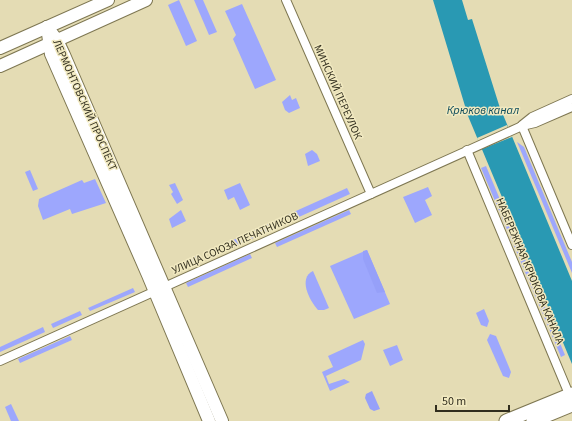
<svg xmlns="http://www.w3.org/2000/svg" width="572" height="421" font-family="'Source Sans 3',sans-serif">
<rect width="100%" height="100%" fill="#e4dcb4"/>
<g fill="#9da7fd">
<path d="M179,0L197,41L186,46L168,5Z"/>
<path d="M194,0H203L217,32L209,35Z"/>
<path d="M242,4L276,80L255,89L233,39L236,35L225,11Z"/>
<path d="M290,95L292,100L296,98L300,108L289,113L285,110L282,102Z"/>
<path d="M517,142L524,147L572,262V273Z"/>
<path d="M312,150L317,154L320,161L308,166L305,154Z"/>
<path d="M486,166L565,355L561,357L481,168Z"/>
<path d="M30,170L38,189L33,191L25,172Z"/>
<path d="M95,179L106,203L72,214L70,209L43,220L38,206L39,199L82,180L84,183Z"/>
<path d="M175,183L183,200L177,204L171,194L173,192L169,185Z"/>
<path d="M240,183L250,205L240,210L234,197L228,200L224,190Z"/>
<path d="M428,187L432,196L425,200L432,215L415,223L403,197Z"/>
<path d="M347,188L350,194L290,221L287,215Z"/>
<path d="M181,210L186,221L172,228L169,219Z"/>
<path d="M349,210L351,214L277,247L275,243Z"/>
<path d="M279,219L282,225L231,248L229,242Z"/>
<path d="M367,250L390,304L354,319L330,266Z"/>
<path d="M250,254L252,258L188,287L186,283Z"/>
<path d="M197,256L200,262L179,271L176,265Z"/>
<path d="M313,271L329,308L324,310H318C309,300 298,278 313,271Z"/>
<path d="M133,288L135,292L90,311L88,308Z"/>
<path d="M484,309L489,321L487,327L481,325L476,313Z"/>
<path d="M80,311L82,315L53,328L51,324Z"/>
<path d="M43,327L45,332L0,352V347Z"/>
<path d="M490,334L496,336L511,372L509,378L503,376L487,340Z"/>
<path d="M70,336L72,340L20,363L18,359Z"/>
<path d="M363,340L365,344L361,360L326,376L329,384L344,379L350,382L330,391L322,372L333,367L328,356Z"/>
<path d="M397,345L403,360L390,366L383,350Z"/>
<path d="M11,404L19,421H11L5,407Z"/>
</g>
<g fill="#96a0f9">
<path d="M367,250L385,292L377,293L363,259V251Z"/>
<path d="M372,391L380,409L374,411L370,409L365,398L366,394Z"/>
</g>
<path fill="#2999b3" d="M433,0H462L468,20L472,19L499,105L572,281V364L468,116Z"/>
<path fill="#e4dcb4" d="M507,125L512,137L482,149L477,138Z"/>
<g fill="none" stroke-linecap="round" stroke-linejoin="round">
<defs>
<g id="street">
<path d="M286,0L371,194"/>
<path d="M522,125L532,117L572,99"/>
<path d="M522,126L572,245"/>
<path d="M467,150L571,399"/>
<path d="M0,361L522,126L535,123L572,107"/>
</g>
<g id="secondary">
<path d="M47,27L57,40L64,55L222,421"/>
<path d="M47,27L51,54L148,275L209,421"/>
<path d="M0,48L108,0"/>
<path d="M0,66L146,0"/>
</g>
<g id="primary">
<path d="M506,421L572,394"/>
<path d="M533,421L572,405"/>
</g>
</defs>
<use href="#street" stroke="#7e7752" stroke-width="10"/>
<use href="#secondary" stroke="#7e7752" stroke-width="14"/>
<use href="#primary" stroke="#7e7752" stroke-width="15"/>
<use href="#street" stroke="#fff" stroke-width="8"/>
<use href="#secondary" stroke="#fff" stroke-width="12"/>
<use href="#primary" stroke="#fff" stroke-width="13"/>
</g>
<g text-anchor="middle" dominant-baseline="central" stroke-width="3" stroke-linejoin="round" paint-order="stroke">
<g font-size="11" fill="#312e1e" stroke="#f1e9c0">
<text transform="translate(338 92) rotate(66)">МИНСКИЙ ПЕРЕУЛОК</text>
<text transform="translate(85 105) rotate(66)">ЛЕРМОНТОВСКИЙ ПРОСПЕКТ</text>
<text transform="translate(235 243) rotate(-24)">УЛИЦА СОЮЗА ПЕЧАТНИКОВ</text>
<text transform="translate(530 271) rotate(67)">НАБЕРЕЖНАЯ КРЮКОВА КАНАЛА</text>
</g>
<g font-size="12" font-style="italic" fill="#104d5c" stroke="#f1e9c0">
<text x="483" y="110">Крюков канал</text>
</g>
</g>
<path d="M436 405v6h73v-6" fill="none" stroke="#312e1e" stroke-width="2"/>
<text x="442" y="405" font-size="12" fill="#312e1e" stroke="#f1e9c0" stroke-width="3" paint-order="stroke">50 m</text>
</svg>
